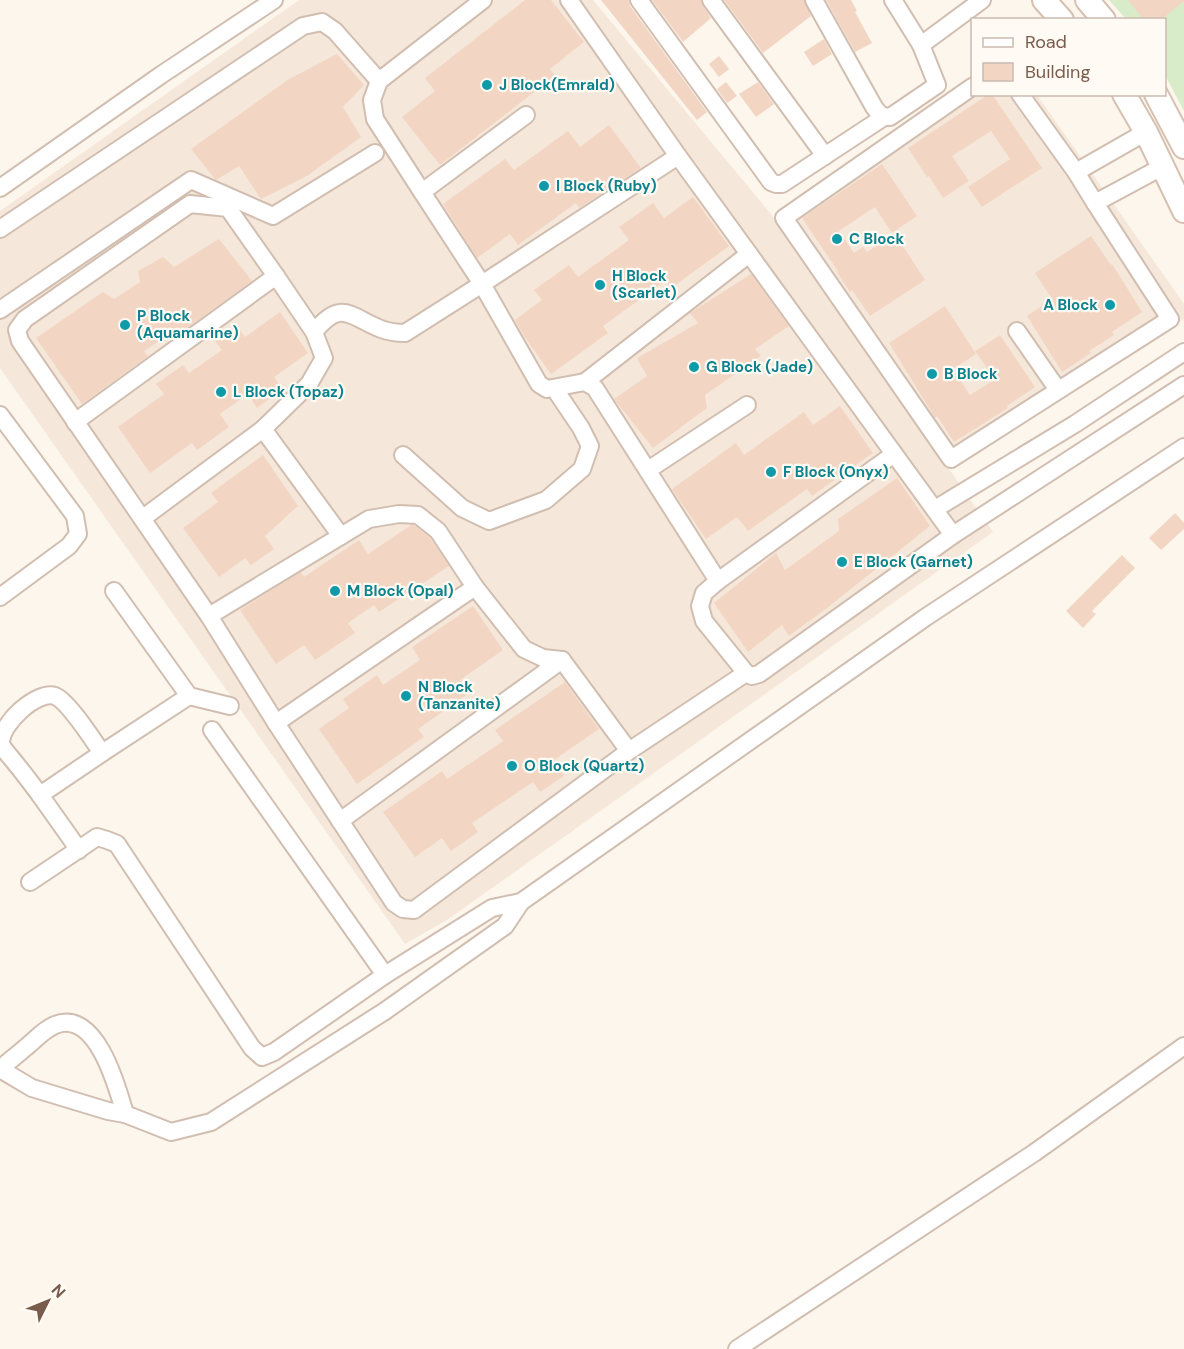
<svg xmlns="http://www.w3.org/2000/svg" width="1184" height="1349" font-family="'DM Sans',sans-serif">
<rect width="100%" height="100%" fill="#fdf6ec"/>
<g fill="#f5e8da">
<path d="M299,0H593L771,214L993,532L447,920L405,944L0,368V211Z"/>
<path d="M972,75V94L1037,95L1184,304V319L953,469L775,214Z"/>
</g>
<path fill="#d8ecc9" d="M1109,0H1184V111L1165,75L1164,20L1126,19Z"/>
<g fill="#f3d5c3">
<path d="M525,0H551L584,42L550,69L555,76L440,165L402,117L435,91L425,78Z"/>
<path d="M601,0H629L630,6L707,112L697,120Z"/>
<path d="M652,0H701L703,6L711,18L683,42Z"/>
<path d="M724,0H804L811,16L763,53Z"/>
<path d="M826,0H851L857,11L855,12L872,43L855,52Z"/>
<path d="M1128,0H1184V1L1161,20H1144Z"/>
<path d="M824,39L832,54L813,66L804,52Z"/>
<path d="M337,54L364,85L343,107L361,137L307,176L261,199L239,166L216,180L215,179L191,149L289,79Z"/>
<path d="M719,56L729,69L719,77L709,64Z"/>
<path d="M726,82L737,96L727,103L717,89Z"/>
<path d="M758,82L774,104L756,117L739,94Z"/>
<path d="M989,94H992L1042,168L982,207L968,187L1010,159L991,131L952,156L969,181L943,198L929,176L927,177L908,148Z"/>
<path d="M609,125L641,168L579,208L576,203L518,245L510,234L477,258L443,204L505,159L514,170L568,131L580,147Z"/>
<path d="M882,164L917,216L892,233L875,207L839,231L854,253L863,247L867,252L895,234L925,280L870,316L852,290L850,292L837,272L838,271L802,218Z"/>
<path d="M693,197L729,246L670,289L665,281L603,326L608,333L551,374L524,336L515,320L542,300L534,290L569,265L578,277L629,240L619,227L653,203L664,218Z"/>
<path d="M1091,236L1111,265L1112,264L1142,312L1112,332L1114,335L1089,351L1091,353L1062,372L1027,316L1052,299L1035,273Z"/>
<path d="M219,239L252,281L177,335L174,331L144,351L148,356L82,404L36,338L103,292L114,299L140,282L138,271L163,257L174,267Z"/>
<path d="M751,274L789,326L755,349L761,356L705,395L707,408L653,448L614,399L647,376L637,358L698,323L690,313Z"/>
<path d="M945,306L976,354L953,369L970,395L995,379L975,351L1000,335L1035,387L1007,406L1008,408L954,442L937,416L935,418L889,343Z"/>
<path d="M280,312L308,353L274,377L283,389L257,408L248,394L220,414L229,427L197,450L192,443L150,473L118,427L164,394L156,384L183,365L189,373L222,350L215,341L237,326L245,337Z"/>
<path d="M840,406L873,453L812,496L807,489L748,531L737,517L706,539L672,489L736,443L744,455L804,412L813,425Z"/>
<path d="M263,455L298,506L265,536L274,549L251,565L245,558L219,577L183,528L218,502L211,493Z"/>
<path d="M897,478L930,526L827,608L789,636L782,625L748,652L714,603L776,553L785,570L839,531L838,519Z"/>
<path d="M1175,513L1184,523V529L1161,550L1149,538Z"/>
<path d="M411,525H414L430,538L449,566L379,612L374,605L348,623L355,633L315,660L304,645L276,664L240,610L301,572L304,577L359,540L368,554Z"/>
<path d="M1122,555L1135,568L1092,611L1096,614L1083,628L1066,611Z"/>
<path d="M473,606L503,650L460,680L469,693L418,729L424,737L357,784L319,729L349,708L343,699L377,675L383,685L420,660L412,647Z"/>
<path d="M565,682L599,729L554,760L564,776L540,792L533,782L472,823L478,832L451,851L442,838L415,857L383,812L442,771L447,779L503,741L495,730Z"/>
</g>
<g fill="none" stroke-linecap="round" stroke-linejoin="round">
<defs>
<g id="street">
<path d="M639,0L771,182L776,184H782L884,117"/>
<path d="M711,0L825,156"/>
<path d="M814,0L874,107C879,114 882,117 890,117L937,85L921,45"/>
<path d="M893,0L921,45L982,0"/>
<path d="M972,87L784,218L951,459L1170,319L1095,203L1162,167"/>
<path d="M1020,94L1076,172L1146,132"/>
<path d="M526,115L422,192L482,284L539,384L547,389L585,382L595,388L718,581L704,593L700,606L704,621L746,673L752,676L759,674L953,535L678,156L569,0"/>
<path d="M1076,172L1095,203"/>
<path d="M0,188L161,75L274,0"/>
<path d="M422,192L375,119L372,100L379,81L483,0"/>
<path d="M0,229L303,26L322,22L335,31L379,81"/>
<path d="M0,310L191,180L273,216L375,153"/>
<path d="M1017,331L1058,390"/>
<path d="M314,332L276,276L228,208L190,204L25,319L17,330L20,341L209,616L276,723L394,903L403,909L414,910L629,751L746,673"/>
<path d="M585,382L749,254"/>
<path d="M0,415L75,516L78,534L69,546L0,597"/>
<path d="M75,422L276,276"/>
<path d="M263,429L341,536"/>
<path d="M403,455L462,508L489,521L546,500L582,469L590,446L581,428L554,388"/>
<path d="M648,470L747,405"/>
<path d="M935,509L1075,424L1184,352"/>
<path d="M143,518L263,429L309,384L324,358L314,332C342,298 350,317 381,329C389,332 397,333 405,333L482,284L678,156"/>
<path d="M953,535L1184,385"/>
<path d="M718,581L894,454"/>
<path d="M114,591L189,696L230,706"/>
<path d="M209,616L369,519L399,514L418,515L438,531L475,587L524,649L543,658L562,660L629,751"/>
<path d="M276,723L475,587"/>
<path d="M212,730L385,975L492,908L521,902"/>
<path d="M40,795C31,783 22,771 12,759C9,755 3,749 1,744C0,723 38,690 55,696C68,701 93,740 102,753"/>
<path d="M340,821L562,660"/>
<path d="M79,850L40,795L102,753L189,696"/>
<path d="M30,882L97,837L107,840L117,844L252,1048L262,1057L274,1052L385,975"/>
<path d="M0,1069L32,1088L108,1111L125,1114L171,1132L211,1122L385,1011L505,926L521,902L926,617L1184,447"/>
<path d="M0,1069C8,1062 17,1055 25,1048C35,1040 43,1030 55,1025C96,1008 117,1086 125,1114"/>
<path d="M737,1349L1034,1153L1184,1046"/>
</g>
<g id="secondary">
<path d="M1044,0L1062,20"/>
<path d="M1087,0L1104,20"/>
<path d="M1124,94L1146,132L1184,211"/>
<path d="M1156,94L1184,147"/>
</g>
</defs>
<use href="#street" stroke="#d1beb0" stroke-width="20"/>
<use href="#secondary" stroke="#d6c0b0" stroke-width="26"/>
<use href="#street" stroke="#fff" stroke-width="16"/>
<use href="#secondary" stroke="#fff" stroke-width="22"/>
</g>
<g fill="#0f9aa8" stroke="#fffaf3" stroke-width="2">
<circle cx="487" cy="85" r="6"/>
<circle cx="544" cy="186" r="6"/>
<circle cx="837" cy="239" r="6"/>
<circle cx="600" cy="285" r="6"/>
<circle cx="1110" cy="305" r="6"/>
<circle cx="125" cy="325" r="6"/>
<circle cx="694" cy="367" r="6"/>
<circle cx="932" cy="374" r="6"/>
<circle cx="221" cy="392" r="6"/>
<circle cx="771" cy="472" r="6"/>
<circle cx="842" cy="562" r="6"/>
<circle cx="335" cy="591" r="6"/>
<circle cx="406" cy="696" r="6"/>
<circle cx="512" cy="766" r="6"/>
</g>
<g text-anchor="middle" dominant-baseline="central" stroke-width="4.5" stroke-linejoin="round" paint-order="stroke">
<g font-size="15" font-weight="bold" fill="#0d838f" stroke="#fffaf3" text-anchor="start">
<text x="499" y="85">J Block(Emrald)</text>
<text x="556" y="186">I Block (Ruby)</text>
<text x="849" y="239">C Block</text>
<text x="612" y="276">H Block<tspan x="612" dy="17">(Scarlet)</tspan></text>
<text x="1098" y="305" text-anchor="end">A Block</text>
<text x="137" y="316">P Block<tspan x="137" dy="17">(Aquamarine)</tspan></text>
<text x="706" y="367">G Block (Jade)</text>
<text x="944" y="374">B Block</text>
<text x="233" y="392">L Block (Topaz)</text>
<text x="783" y="472">F Block (Onyx)</text>
<text x="854" y="562">E Block (Garnet)</text>
<text x="347" y="591">M Block (Opal)</text>
<text x="418" y="687">N Block<tspan x="418" dy="17">(Tanzanite)</tspan></text>
<text x="524" y="766">O Block (Quartz)</text>
</g>
</g>
<rect x="971" y="18" width="195" height="78" fill="#fffaf3" stroke="#cabbb1" stroke-width="1.5"/>
<rect x="983" y="38" width="30" height="9" fill="#ffffff" stroke="#cabbb1" stroke-width="1.5"/>
<text x="1025" y="48" font-size="18" fill="#7a5c4d">Road</text>
<rect x="983" y="63" width="30" height="18" fill="#f3d5c3" stroke="#cabbb1" stroke-width="1.5"/>
<text x="1025" y="78" font-size="18" fill="#7a5c4d">Building</text>
<g transform="translate(48 1301) rotate(47)" stroke="#fffaf3" stroke-width="4.5" paint-order="stroke">
<path d="M0-4.5L10 22L0 15L-10 22Z" fill="#7a5c4d"/>
<text y="-9" font-size="16" font-weight="bold" text-anchor="middle" fill="#7a5c4d">N</text>
</g>
</svg>
